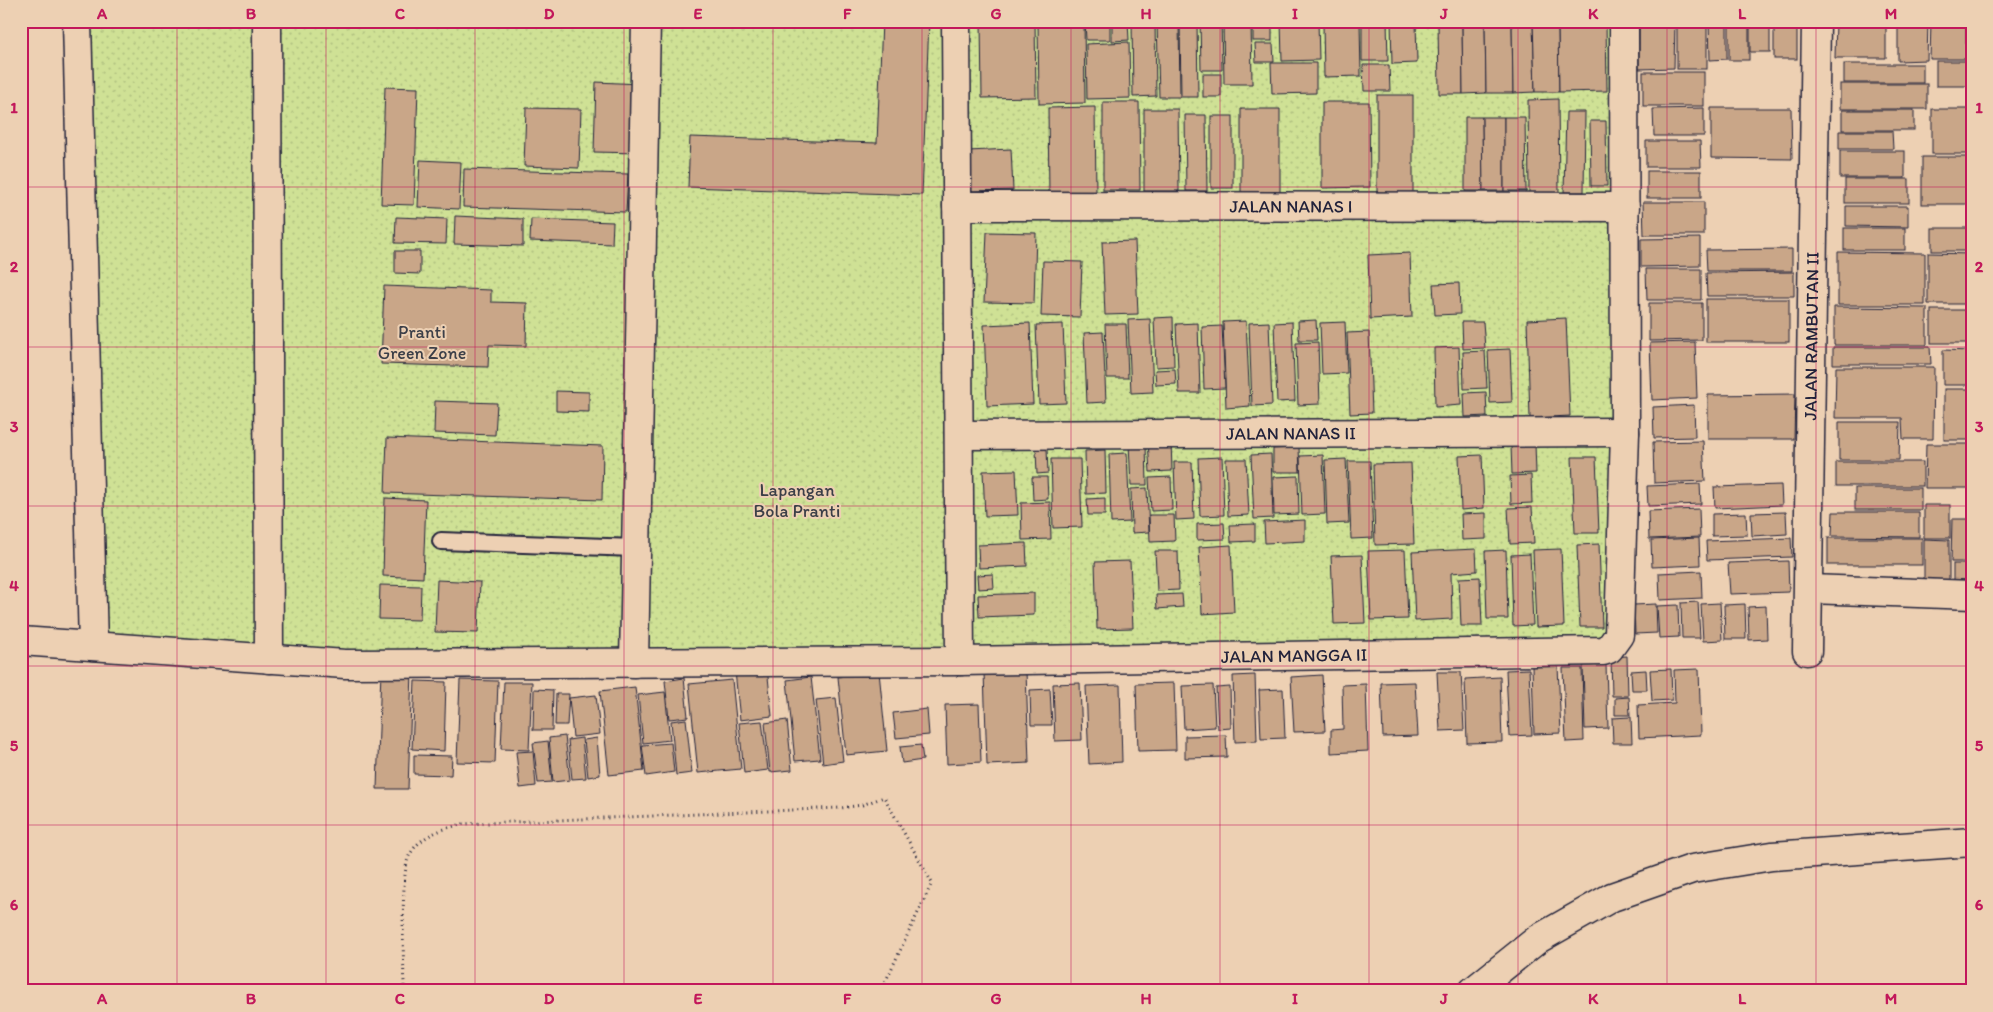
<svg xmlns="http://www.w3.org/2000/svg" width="1993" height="1012" font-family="Itim,sans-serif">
<defs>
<pattern id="green-dots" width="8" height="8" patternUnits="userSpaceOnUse" patternTransform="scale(1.25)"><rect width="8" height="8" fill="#cfe195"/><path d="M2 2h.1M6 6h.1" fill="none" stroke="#b1c181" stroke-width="1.8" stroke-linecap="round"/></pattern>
</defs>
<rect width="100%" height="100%" fill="#edd0b3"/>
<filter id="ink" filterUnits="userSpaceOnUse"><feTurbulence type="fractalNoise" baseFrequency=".02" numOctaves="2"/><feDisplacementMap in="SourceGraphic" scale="10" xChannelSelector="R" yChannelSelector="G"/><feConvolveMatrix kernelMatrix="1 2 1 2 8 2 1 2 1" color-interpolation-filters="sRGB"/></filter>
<g filter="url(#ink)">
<path fill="url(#green-dots)" stroke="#788268" d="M80,21H1622L1616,640L636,661L94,643Z"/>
<g fill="#c9a688" stroke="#22223b">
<path d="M882,21H929L922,195L688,187L690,137L877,143Z"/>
<path d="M981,21H1035L1036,97L982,98Z"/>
<path d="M1038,21H1084L1085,103L1039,104Z"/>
<path d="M1085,21H1110V40H1086Z"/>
<path d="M1112,21H1128L1129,40L1112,41Z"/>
<path d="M1132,21H1155L1156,96L1133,97Z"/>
<path d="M1157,21H1179L1180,97H1159Z"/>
<path d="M1180,21H1197L1198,97H1181Z"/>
<path d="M1200,21H1221L1222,70H1201Z"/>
<path d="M1223,21H1251L1252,84H1224Z"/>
<rect x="1253" y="21" width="19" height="20"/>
<path d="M1281,21H1318L1319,60L1282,61Z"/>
<path d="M1362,21H1387L1388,61H1362Z"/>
<path d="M1391,21H1416L1417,63L1392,64Z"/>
<path d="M1438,21H1462L1463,94H1439Z"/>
<path d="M1462,21H1485L1486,93L1463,94Z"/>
<path d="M1485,21H1512L1513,93H1486Z"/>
<path d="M1512,21H1533L1535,92L1513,93Z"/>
<path d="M1533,21H1558L1559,92H1535Z"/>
<path d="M1558,21H1606L1607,91L1559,92Z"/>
<path d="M1639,21H1675L1674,68L1639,69Z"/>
<rect x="1677" y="21" width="30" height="48"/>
<path d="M1709,21H1727V59L1710,60Z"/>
<rect x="1729" y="21" width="20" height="39"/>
<rect x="1750" y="21" width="20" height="31"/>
<rect x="1774" y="21" width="23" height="38"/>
<path d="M1836,21H1886V58H1835Z"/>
<path d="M1898,21H1928L1927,60L1898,61Z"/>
<path d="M1931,21H1966V59H1930Z"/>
<rect x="1969" y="21" width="3" height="38"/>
<path d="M1360,23L1361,76L1324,77L1323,24Z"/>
<path d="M1129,42L1130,98L1087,99L1086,44Z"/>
<path d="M1255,44H1273L1274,62H1256Z"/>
<rect x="1936" y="61" width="36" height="25"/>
<path d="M1271,63H1316V93L1272,94Z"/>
<rect x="1844" y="64" width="79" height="19"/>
<path d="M1363,65H1389L1390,91H1364Z"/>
<rect x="1643" y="72" width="61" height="34"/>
<rect x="1203" y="74" width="18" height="23"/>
<path d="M596,82L641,84L638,153L594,152Z"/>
<rect x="1840" y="84" width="87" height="25"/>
<path d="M385,87L418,88L414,205L381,204Z"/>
<rect x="1377" y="95" width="36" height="100"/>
<path d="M1558,99L1559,193L1529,194L1528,100Z"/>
<path d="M1103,102H1139L1140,190H1103Z"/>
<path d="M1322,102H1369L1370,187L1322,188Z"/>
<path d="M1095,107L1096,194H1049L1048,108Z"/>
<path d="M526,108L581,109L579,168L524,166Z"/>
<path d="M1704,108V136H1654L1653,109Z"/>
<path d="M1711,108H1791L1792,159L1711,158Z"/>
<path d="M1144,109H1178L1179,191H1144Z"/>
<path d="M1241,109H1280V192L1241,193Z"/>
<rect x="1932" y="109" width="40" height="45"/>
<rect x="1842" y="110" width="72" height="20"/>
<path d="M1566,112H1585L1584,192H1564Z"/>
<path d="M1185,115H1206L1207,191H1186Z"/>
<rect x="1211" y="116" width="22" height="72"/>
<path d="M1465,117H1482L1483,191H1465Z"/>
<path d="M1482,117H1504V191H1483Z"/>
<path d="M1504,117H1525L1526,191H1504Z"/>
<path d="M1590,121H1606L1607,186H1591Z"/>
<path d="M1839,131H1892L1893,149H1839Z"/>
<path d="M1646,141H1700L1701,167H1646Z"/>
<path d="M1011,149L1013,190L969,191L968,151Z"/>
<rect x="1840" y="151" width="65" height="27"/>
<rect x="1922" y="157" width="50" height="47"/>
<path d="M420,160L461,162L459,209L418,207Z"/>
<path d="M464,169L628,174L626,212L463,207Z"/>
<rect x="1647" y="171" width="54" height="27"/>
<rect x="1845" y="179" width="64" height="24"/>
<path d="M1643,202H1704V235H1644Z"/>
<path d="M1846,206H1908V227L1846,226Z"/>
<path d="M455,216L523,219V246L454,244Z"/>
<path d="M396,217L447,219L446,244L395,243Z"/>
<path d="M531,219L613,222L612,244L530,241Z"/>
<rect x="1844" y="228" width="61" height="22"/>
<rect x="1932" y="228" width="40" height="23"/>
<path d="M987,232L1036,233L1034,303L984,302Z"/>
<path d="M1700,238V266L1641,267V239Z"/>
<path d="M1135,241L1138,314L1105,315L1102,242Z"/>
<path d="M1792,249V271H1707L1706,250Z"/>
<path d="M395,251H420V274L395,273Z"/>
<path d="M1838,252L1925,253V305H1838Z"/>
<path d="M1410,253L1412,317L1370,319L1368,255Z"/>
<path d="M1928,253L1972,254V304H1928Z"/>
<path d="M1043,261L1082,262L1080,317L1041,316Z"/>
<path d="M1646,269H1701V300H1647Z"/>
<path d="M1794,272V296H1707L1706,273Z"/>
<path d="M1459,283L1460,314L1435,315L1433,284Z"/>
<path d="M384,286L491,290V302L527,303L526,346L489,345L488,367L381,364Z"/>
<rect x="1706" y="299" width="83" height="43"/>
<path d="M1649,303H1702V340L1649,341Z"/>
<path d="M1834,307L1927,308V345H1834Z"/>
<rect x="1931" y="310" width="41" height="33"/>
<path d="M1173,317L1174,366L1156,367L1154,318Z"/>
<path d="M1566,318L1570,416L1530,418L1527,320Z"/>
<path d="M1150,319L1153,392L1131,393L1128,320Z"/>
<path d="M1316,320L1317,340H1299L1298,321Z"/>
<path d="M1246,321L1250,406L1226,408L1223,322Z"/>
<path d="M1269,322L1272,405L1252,406L1249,323Z"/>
<path d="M1292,322L1295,401L1277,402L1274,323Z"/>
<path d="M1345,322L1347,373L1322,374L1320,323Z"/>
<path d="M1462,322H1483L1485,348L1463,349Z"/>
<path d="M1030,323L1033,404L987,406L984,325Z"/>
<path d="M1198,323L1200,393H1179L1176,324Z"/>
<path d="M1063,324L1066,403L1039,404L1036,325Z"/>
<path d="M1105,324H1126L1128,378H1107Z"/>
<path d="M1222,326L1225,388L1204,389L1202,327Z"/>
<path d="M1103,332L1106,402L1087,403L1084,333Z"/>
<path d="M1369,332L1372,413L1350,414L1347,333Z"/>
<path d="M1318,342L1320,404L1298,405L1296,343Z"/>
<path d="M1695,342L1697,398L1652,400L1650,343Z"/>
<path d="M1459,347L1461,405L1435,407L1434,348Z"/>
<path d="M1833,347H1930L1931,364H1833Z"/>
<path d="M1510,349L1512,402L1490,403L1488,350Z"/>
<path d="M1943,350L1972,351V385H1943Z"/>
<path d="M1485,351L1487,388L1464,389L1463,352Z"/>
<path d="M1836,367H1934L1933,439H1903L1902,418H1835Z"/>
<path d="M1175,369L1176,384L1156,385L1155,370Z"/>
<rect x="1944" y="389" width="28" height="51"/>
<path d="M556,391L589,392V412L556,411Z"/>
<path d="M1486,392L1487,416L1465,417L1464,393Z"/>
<path d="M1795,394L1794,439H1708V395Z"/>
<path d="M435,401L497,403L495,435L434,433Z"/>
<path d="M1694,405L1695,437L1654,438L1653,407Z"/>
<path d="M1839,422H1900L1899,460H1839Z"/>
<path d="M387,438L603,446L602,500L385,493Z"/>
<path d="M1171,440L1172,471L1150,472L1148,441Z"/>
<path d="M1703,441L1705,481L1654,483L1653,442Z"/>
<path d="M1129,444H1146L1147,485H1131Z"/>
<path d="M1535,444L1536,473L1512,474L1511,446Z"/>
<path d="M1926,444H1972V488H1925Z"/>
<path d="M1299,448L1300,472H1273V449Z"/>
<path d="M1047,449L1048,473L1037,474L1036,450Z"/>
<path d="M1105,450L1106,493L1086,494L1085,451Z"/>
<path d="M1127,453L1130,522L1111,523L1109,454Z"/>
<path d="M1271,454L1273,518L1254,519L1251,455Z"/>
<path d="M1323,455L1325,514L1302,515L1300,456Z"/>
<path d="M1482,455L1484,508L1461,510L1459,456Z"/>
<path d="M1222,457L1224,515L1200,516L1198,458Z"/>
<path d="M1572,457H1596L1599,533H1575Z"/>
<path d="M1051,459H1080L1082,527L1053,528Z"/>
<path d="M1226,459H1246L1249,515L1228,516Z"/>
<path d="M1346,459L1349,523L1327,524L1325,460Z"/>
<path d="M1348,461H1370L1373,538L1351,539Z"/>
<path d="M1174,462H1192L1194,519L1176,520Z"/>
<rect x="1836" y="462" width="87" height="24"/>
<path d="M1411,463L1414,544L1375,545L1373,464Z"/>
<path d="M1016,470L1018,515L985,516L983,471Z"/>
<path d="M1531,475L1532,503L1511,504L1510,476Z"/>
<path d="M1298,476L1299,514L1274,515L1273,477Z"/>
<path d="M1032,477H1047L1048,499L1033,500Z"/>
<path d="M1171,477L1172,510L1151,511L1149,478Z"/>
<path d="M1700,484L1701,504L1648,506L1647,486Z"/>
<path d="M1781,485L1782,505L1715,508L1714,487Z"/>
<path d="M1147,488L1149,532L1132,533L1131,489Z"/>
<rect x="1855" y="488" width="66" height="22"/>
<path d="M385,498L426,500L423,578L383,576Z"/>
<path d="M1105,498V515H1088L1087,499Z"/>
<path d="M1050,502L1051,539L1022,540L1021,503Z"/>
<rect x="1924" y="505" width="26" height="33"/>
<path d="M1532,507L1534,543L1510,544L1508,508Z"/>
<path d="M1699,509L1700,537L1649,539L1648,511Z"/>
<path d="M1786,512L1787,534L1752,536L1751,513Z"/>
<path d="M1833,512H1919V537L1832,536Z"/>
<path d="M1486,513V539L1462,540L1461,514Z"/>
<path d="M1746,513L1747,535L1712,536V514Z"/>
<path d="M1149,515H1174L1175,541L1150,542Z"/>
<path d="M1952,519H1972V562H1951Z"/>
<path d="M1305,520V541L1265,543L1264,522Z"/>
<path d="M1224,523L1225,539L1197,540V524Z"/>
<path d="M1255,524V541L1231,542L1230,525Z"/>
<path d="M1699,538L1700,565L1652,567L1651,540Z"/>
<path d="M1791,538L1792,557L1707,560L1706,541Z"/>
<rect x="1828" y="538" width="94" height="27"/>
<path d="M1924,539L1949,540V590H1924Z"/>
<path d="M1026,543L1027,566L979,568L978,545Z"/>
<path d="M1599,544L1602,627H1580L1577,545Z"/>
<path d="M1231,545L1234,612L1202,614L1199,547Z"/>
<path d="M1476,549L1477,571L1451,573L1452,619L1415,621L1412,552Z"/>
<path d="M1561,549L1564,626L1536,627L1533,550Z"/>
<path d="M1405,550L1408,619L1371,620L1368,551Z"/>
<path d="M1506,550L1508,619H1487L1485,551Z"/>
<path d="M1155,551H1178L1179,590L1157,591Z"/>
<path d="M1530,554L1533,625L1513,626L1511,555Z"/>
<path d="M1362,555L1365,623L1334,624L1331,556Z"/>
<path d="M1130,561L1133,628L1097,629L1095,562Z"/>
<path d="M1788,561L1789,592L1730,594L1728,563Z"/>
<rect x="1953" y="564" width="19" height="27"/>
<path d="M1701,571L1702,598L1660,600L1659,573Z"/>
<path d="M993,574L994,588L978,589L977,575Z"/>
<path d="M1480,577L1482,626H1461L1459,578Z"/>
<path d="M437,580L480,582L478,633L435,632Z"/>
<path d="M380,585L421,586L420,620L379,619Z"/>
<path d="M1034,593V615L979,617L978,595Z"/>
<path d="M1182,594L1183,607L1157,609L1156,595Z"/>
<path d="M1698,602L1700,638H1682L1681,603Z"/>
<path d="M1720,603L1722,640L1703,641L1701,604Z"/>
<path d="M1656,604L1657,633L1635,634L1634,605Z"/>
<path d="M1745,604L1746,639H1725L1724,605Z"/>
<path d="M1678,605L1679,637L1659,638L1657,606Z"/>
<path d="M1766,606L1767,639L1749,640L1748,607Z"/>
<path d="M1627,656L1628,696H1612L1611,657Z"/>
<path d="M1606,665L1608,728L1585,729L1583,666Z"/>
<path d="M1532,666H1558L1561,733L1534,734Z"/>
<path d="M767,667L772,716L740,720L735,671Z"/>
<path d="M1563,668H1582L1584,741L1566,742Z"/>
<path d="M1529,669L1532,735L1509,736L1506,670Z"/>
<path d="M1671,669L1672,700L1652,701L1650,670Z"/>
<path d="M1699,669L1701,735L1639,738L1638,705L1675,703L1674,670Z"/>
<path d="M381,670L412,671L408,789H377Z"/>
<path d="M1646,670L1647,690H1632L1631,671Z"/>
<path d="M1026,671L1029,763L987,765L984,672Z"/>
<path d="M879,672L887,751L846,755L838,677Z"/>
<path d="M1437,672H1461L1464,730L1440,731Z"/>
<path d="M1255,675L1257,741L1235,742L1233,676Z"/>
<path d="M1322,675L1325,731L1294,732L1291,677Z"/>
<path d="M811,677L820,759L795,761L787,680Z"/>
<path d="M1500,677L1502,742L1467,743L1465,679Z"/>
<path d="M684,678L688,717L669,719L665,681Z"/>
<path d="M460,680L498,681L495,763L457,762Z"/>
<path d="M732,680L741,769L698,773L689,684Z"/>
<path d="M415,681L446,682L444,751L412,749Z"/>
<path d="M504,682H532L529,750L501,749Z"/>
<path d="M1415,682L1418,736L1383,737L1381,683Z"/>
<path d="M1080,683L1082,740L1055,741L1053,684Z"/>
<path d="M1174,683L1176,750L1138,751L1136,684Z"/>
<path d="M1366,684L1368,751L1331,753V730L1343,729L1342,685Z"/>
<path d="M1120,685L1122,762L1089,764L1086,686Z"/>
<path d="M1213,685L1215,727L1184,729L1182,686Z"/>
<path d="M635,687L644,771L609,775L600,691Z"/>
<path d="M1230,687L1231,728L1218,729L1216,688Z"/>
<path d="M534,689L553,690L552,730H533Z"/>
<path d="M1050,689L1052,725H1031L1030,690Z"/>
<path d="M1283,689L1285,738L1261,739L1259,690Z"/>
<path d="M665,692L670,740L643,743L638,695Z"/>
<path d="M556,694H569L567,725H555Z"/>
<path d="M596,695L600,734L573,737L569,698Z"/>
<path d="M1629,697L1630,715H1615V698Z"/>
<path d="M836,698L843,761L823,764L816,700Z"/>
<path d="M979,704L981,762L947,764L945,705Z"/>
<path d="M927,709L929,735L896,738L893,713Z"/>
<path d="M1631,717L1632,743H1613L1612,718Z"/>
<path d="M686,719L692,773L676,775L671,721Z"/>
<path d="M787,720L792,770L770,772L765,723Z"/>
<path d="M762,721L768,770L744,773L739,723Z"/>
<path d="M1226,735L1227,757L1185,758V736Z"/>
<path d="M565,736L570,780L553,782L549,738Z"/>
<path d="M582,738L586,778L572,779L568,740Z"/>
<path d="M597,738L600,775L588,777L584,740Z"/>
<path d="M548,741L552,782L538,783L533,743Z"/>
<path d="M671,743L674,772L646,776L642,745Z"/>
<path d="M921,745L923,760L902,763L900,747Z"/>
<path d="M533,751L536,786L520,788L516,752Z"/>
<path d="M414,755L452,756L451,775L414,774Z"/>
</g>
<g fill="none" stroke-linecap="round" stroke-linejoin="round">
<defs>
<path id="lane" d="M441,541L635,548"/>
<g id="street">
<path d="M77,21L93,646"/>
<path d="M267,21L269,659"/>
<path d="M956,21L960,661"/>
<path id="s1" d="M957,206L1625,207"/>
<path id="s2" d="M959,435L1625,432"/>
<path d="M1810,589L1972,595"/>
<path id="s3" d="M21,641L345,664L960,661L1603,651L1609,649L1619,635L1625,432L1624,21"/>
<path id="s4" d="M1807,651L1816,21"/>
<path d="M634,663L646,21"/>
</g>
<path id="secondary" d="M1473,991L1538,939L1612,897L1692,869L1772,856L1972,842"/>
</defs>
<use href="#lane" stroke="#22223b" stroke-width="20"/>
<use href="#street" stroke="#22223b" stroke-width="31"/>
<use href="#secondary" stroke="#22223b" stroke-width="31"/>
<path stroke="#22223b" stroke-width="3" stroke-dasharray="1 4" stroke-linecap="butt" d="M404,991C404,965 400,875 409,856C420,835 442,829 463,824L841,808L862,805L884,797L932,883L881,991"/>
<use href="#lane" stroke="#edd0b3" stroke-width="16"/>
<use href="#street" stroke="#edd0b3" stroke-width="28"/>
<use href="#secondary" stroke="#edd0b3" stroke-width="28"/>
</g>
</g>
<path fill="none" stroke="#c2185b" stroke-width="1" stroke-opacity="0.55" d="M177,21V991M326,21V991M475,21V991M624,21V991M773,21V991M922,21V991M1071,21V991M1220,21V991M1369,21V991M1518,21V991M1667,21V991M1816,21V991M21,187H1972M21,347H1972M21,506H1972M21,666H1972M21,825H1972"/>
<g text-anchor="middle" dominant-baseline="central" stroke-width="4" stroke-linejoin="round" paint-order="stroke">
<g font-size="18" fill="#22223b" stroke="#edd0b3">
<text stroke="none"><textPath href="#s1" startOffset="334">JALAN NANAS I</textPath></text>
<text stroke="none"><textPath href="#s4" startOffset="315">JALAN RAMBUTAN II</textPath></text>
<text stroke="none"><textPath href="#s2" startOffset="332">JALAN NANAS II</textPath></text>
<text stroke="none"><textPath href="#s3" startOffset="1274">JALAN MANGGA II</textPath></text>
</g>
<g font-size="18" fill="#3c3f48" stroke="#edd0b3">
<text x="422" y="332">Pranti<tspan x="422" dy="21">Green Zone</tspan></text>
<text x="797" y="490">Lapangan<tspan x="797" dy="21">Bola Pranti</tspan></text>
</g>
</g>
<rect width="1993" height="1012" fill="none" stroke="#edd0b3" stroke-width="55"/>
<rect x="28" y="28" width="1938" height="956" fill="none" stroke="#c2185b" stroke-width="2"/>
<g font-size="16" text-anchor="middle" font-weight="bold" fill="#c2185b">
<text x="102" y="19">A</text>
<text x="251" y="19">B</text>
<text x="400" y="19">C</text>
<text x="549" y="19">D</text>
<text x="698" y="19">E</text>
<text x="847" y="19">F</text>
<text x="996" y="19">G</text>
<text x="1146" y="19">H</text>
<text x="1295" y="19">I</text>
<text x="1444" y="19">J</text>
<text x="1593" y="19">K</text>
<text x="1742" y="19">L</text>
<text x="1891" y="19">M</text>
<text x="14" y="113">1</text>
<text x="1979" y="113">1</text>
<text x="14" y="272">2</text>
<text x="1979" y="272">2</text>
<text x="14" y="432">3</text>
<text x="1979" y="432">3</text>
<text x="14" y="591">4</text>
<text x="1979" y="591">4</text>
<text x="14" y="751">5</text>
<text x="1979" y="751">5</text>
<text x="14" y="910">6</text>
<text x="1979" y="910">6</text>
<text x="102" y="1004">A</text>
<text x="251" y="1004">B</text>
<text x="400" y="1004">C</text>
<text x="549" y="1004">D</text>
<text x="698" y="1004">E</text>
<text x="847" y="1004">F</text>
<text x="996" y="1004">G</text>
<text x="1146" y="1004">H</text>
<text x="1295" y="1004">I</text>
<text x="1444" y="1004">J</text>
<text x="1593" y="1004">K</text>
<text x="1742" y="1004">L</text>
<text x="1891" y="1004">M</text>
</g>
</svg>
